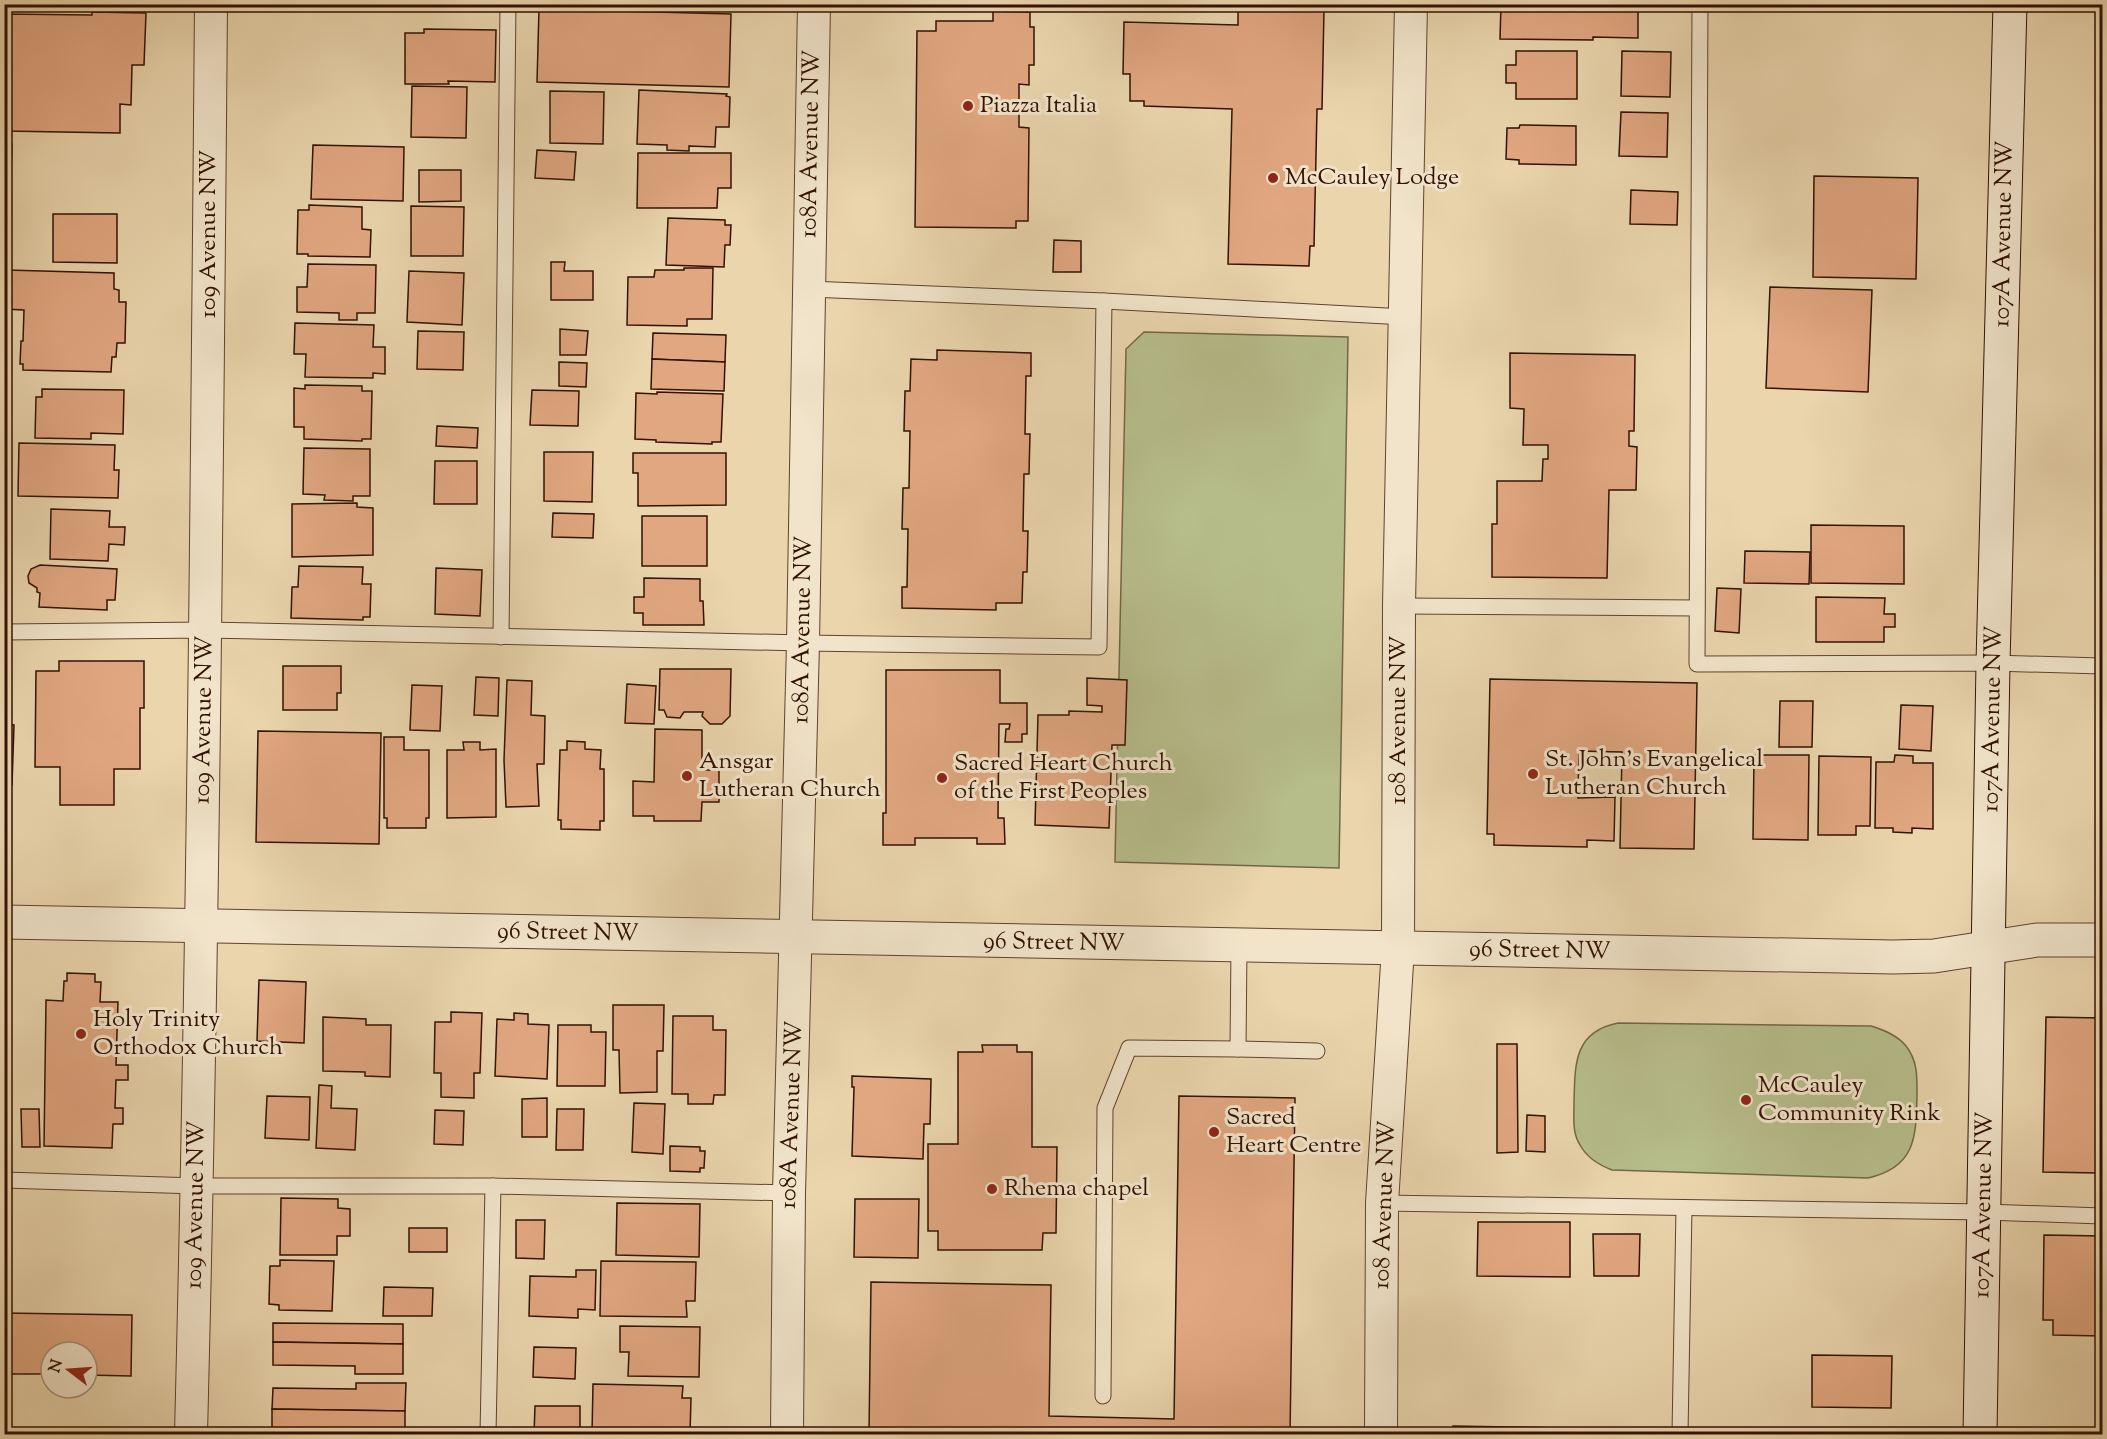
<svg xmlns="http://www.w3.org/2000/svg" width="2107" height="1439" font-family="'Sorts Mill Goudy',serif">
<rect width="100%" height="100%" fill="#ead5ad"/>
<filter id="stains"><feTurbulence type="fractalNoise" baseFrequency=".00333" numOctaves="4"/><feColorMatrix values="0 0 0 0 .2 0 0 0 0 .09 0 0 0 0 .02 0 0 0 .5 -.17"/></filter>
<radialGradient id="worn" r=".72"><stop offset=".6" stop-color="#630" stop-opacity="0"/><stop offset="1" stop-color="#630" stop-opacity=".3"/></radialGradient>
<g fill="#b6bd8b" stroke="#746747" stroke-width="1.5">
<path d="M1144,332L1348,337L1339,868L1115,862L1126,349Z"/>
<path d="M1618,1023L1871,1026C1884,1030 1897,1035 1906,1046C1918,1061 1917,1078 1917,1095C1916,1137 1916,1167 1868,1178L1612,1170C1599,1165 1587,1158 1580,1145C1572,1132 1574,1118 1574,1104C1575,1065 1573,1032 1618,1023Z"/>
</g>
<g fill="#e1a781" stroke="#321103" stroke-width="1.5">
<path d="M1238,4H1317V9H1324L1322,109H1317L1314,246H1310L1309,266L1228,264L1232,109L1144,106V101H1130V74H1123L1124,22L1238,25Z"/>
<path d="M1501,4H1638V38L1593,37V40L1500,39Z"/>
<path d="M539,9L731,14L729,87L537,82Z"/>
<path d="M993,11L1030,12V27H1034V65H1029V85L1019,84V127L1029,128L1028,221H1016V228L915,227L917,31H936V21H993Z"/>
<path d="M92,12L146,13L144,65H132L131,105L120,104V133L4,131V14L92,15Z"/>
<path d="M424,29L496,30L495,82L448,81L449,84H405V33H424Z"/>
<path d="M1516,51H1577V99H1516V83H1506V65H1516Z"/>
<path d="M1622,51L1671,52L1670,97L1621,96Z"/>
<path d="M412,86L467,87L466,138L411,137Z"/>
<path d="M639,90L727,94L726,96L730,97L729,127H716L715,147L689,146V151L667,150V145L637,144Z"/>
<path d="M550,91L604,92L603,144L550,143Z"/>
<path d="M1621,112L1668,113L1667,157L1619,156Z"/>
<path d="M1520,125L1576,126V165L1519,164V160L1506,159L1507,128H1519Z"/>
<path d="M4,144H12L10,195H4Z"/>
<path d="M313,145L404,147L403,201L311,199Z"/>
<path d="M537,150L576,152L574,180L535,178Z"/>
<path d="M638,153H731V188H718L717,208H637Z"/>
<path d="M419,170H461V201L419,202Z"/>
<path d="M1814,176L1918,178L1916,279L1813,277Z"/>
<path d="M1631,190L1678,192L1677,225L1630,224Z"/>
<path d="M309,205L362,207V229L371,230L370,257L308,256V254H297L298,210H309Z"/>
<path d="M411,206L464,207L463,256H411Z"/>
<path d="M53,214H117V263L53,262Z"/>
<path d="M668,218L725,220V225H731L730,245H725L724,267L666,265Z"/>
<path d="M1054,240L1081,241V272H1053Z"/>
<path d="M551,262H565L564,271H593V300H551Z"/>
<path d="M308,264L376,265L375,313H357V320H339V313L297,312V287H307Z"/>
<path d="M684,268H713L712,319H687V326L627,325L628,277H654L655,270H684Z"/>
<path d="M6,270L114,273V289L119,290V302H126L125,343H117L116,357H112L111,372L23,370V364H20L21,341H23L24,310L4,309Z"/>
<path d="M409,271L464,273L462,325L407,322Z"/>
<path d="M1770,287L1872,290L1868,392L1766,388Z"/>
<path d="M295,323L374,325L373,347H385V374L373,373V378L305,377L306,354H294Z"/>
<path d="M560,329L588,331L586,355H560Z"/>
<path d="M418,331L464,332L463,370L417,369Z"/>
<path d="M653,333L726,335L725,362L652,359Z"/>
<path d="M937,350L1031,353V376H1026L1025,434H1030L1029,474H1024L1023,531H1028L1027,572H1023L1022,603H996V610L902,608V587H907L908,529H902L903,488H909L910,431H904L905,391H910L911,359L937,360Z"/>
<path d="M1510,353L1635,355L1634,431H1629V446L1637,447L1636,490H1609L1607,578L1492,577V524H1497V481H1542L1543,459H1548V445H1523L1524,409L1510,408Z"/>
<path d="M652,359L725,362L724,391L651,389Z"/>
<path d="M559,362L587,363L586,387L559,386Z"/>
<path d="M305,385L362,386V391H372L371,439H362V441L304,439V427H294V388L305,389Z"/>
<path d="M42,389L124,390L123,434L91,433V439L35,438L36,397H42Z"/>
<path d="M532,390L579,391L578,426L530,425Z"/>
<path d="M657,392L723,394L721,442H712V444L656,442V440L635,439L636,393L657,394Z"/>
<path d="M437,426L478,428L477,448L436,446Z"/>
<path d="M19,443L115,445L114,470H119L118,498L18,496Z"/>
<path d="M304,448L370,449V496H353V501L324,500L325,495L303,494Z"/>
<path d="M544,452H593L592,502L544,501Z"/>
<path d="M633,453H726V505L638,506V473H633Z"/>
<path d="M435,461H477V504H434Z"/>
<path d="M357,503V507L373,508V555L292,557V504Z"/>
<path d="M51,509L110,511L109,527H125L124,545L109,544L108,561L50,559Z"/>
<path d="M553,513L594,514L593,538L552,537Z"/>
<rect x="642" y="516" width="65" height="50"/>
<path d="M1811,525L1904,526V584L1811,583Z"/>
<path d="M1745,551L1810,552L1809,584L1744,583Z"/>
<path d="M40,565L117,569L115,600H107V610L39,607L40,593L37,592V588L29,583L28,576L31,569Z"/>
<path d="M299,566L363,567L362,584H371L370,617H363V620L291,618L292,587H298Z"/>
<path d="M436,568L482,570L480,616L435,614Z"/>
<path d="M644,578L700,579V601H703L704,625H643V613H634V597H644Z"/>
<path d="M1717,588L1741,589L1739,633L1715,631Z"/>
<path d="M1816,597L1885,598L1884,614H1895V627H1884V642H1816Z"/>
<path d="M59,661H144V708H140V769H114V805H60V767H35L36,671H59Z"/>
<path d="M283,666H341V693H337V710H283Z"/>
<path d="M660,669H731L730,716L722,724H710L702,716L703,712H684L680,718L667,717L664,710H659Z"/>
<path d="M886,670H1000V703H1027V734H1022V742H1005L1006,729H1009L1010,724H999L998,818H1004L1005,844H977V838H915V845H883V813H886Z"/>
<path d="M476,677L499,678L498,716L474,715Z"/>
<path d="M1087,678L1127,680L1125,745H1112L1109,828L1035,825L1038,715H1069V711L1102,712V706L1087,705Z"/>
<path d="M1490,679L1697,683L1694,849L1620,848L1622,752L1579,751L1578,798L1615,797L1614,841L1587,840V847L1494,845V834H1487Z"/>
<path d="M507,680L532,681L531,715L545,716L544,764H537L539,806L506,807L504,760Z"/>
<path d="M627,684L656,686L654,724L625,723Z"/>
<path d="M412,685L442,686L440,731L410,730Z"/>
<path d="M1780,701H1813L1812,747H1779Z"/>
<path d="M1901,705L1933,706L1931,751L1899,749Z"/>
<path d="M4,724L14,725L12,785L4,784Z"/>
<path d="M655,729L702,730V770H719V802H702L701,821H654V816H633V781L654,782Z"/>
<path d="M258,731L381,733L379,844L256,842Z"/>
<path d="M384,737H404V750H429V818H426V828H387V818H384Z"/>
<path d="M567,741L585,742V749L601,750L600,769H604V821H600V830L561,829V820H558L560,750H567Z"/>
<path d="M463,742H480V750L496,749V817L447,818V750H464Z"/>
<path d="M1754,755H1809L1808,840L1753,839Z"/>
<path d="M1895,755L1913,756V763H1933V829L1912,828V833L1893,832V828H1875L1876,762H1894Z"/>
<path d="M1819,756L1871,757L1870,826H1856V835H1818Z"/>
<path d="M67,973L95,974V982H101L100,1002H118L116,1065H128V1080H116L115,1108H123V1124H113L112,1148L44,1146L46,1000L63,1001L64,981H67Z"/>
<path d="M259,980L306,982L304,1043L257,1041Z"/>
<path d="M4,996H10L9,1038H4Z"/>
<path d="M613,1005H664L663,1051H657V1092L620,1093L619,1050H613Z"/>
<path d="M451,1012L482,1013L480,1073H474V1098L441,1097V1073H434L435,1022H451Z"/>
<path d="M514,1013L528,1014V1024L549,1025L547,1079L495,1076L497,1019L514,1020Z"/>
<path d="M673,1016H713V1030H726L725,1095H714L713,1104H688V1094H672Z"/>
<path d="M323,1017L366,1019V1025H391L390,1077L365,1076V1072L323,1071Z"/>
<path d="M2046,1017L2102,1018L2099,1173L2043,1172Z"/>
<path d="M558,1025H591V1032H606L605,1086H557Z"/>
<path d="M1497,1044H1517L1518,1152L1497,1153Z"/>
<path d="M982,1045H1017V1052H1032V1147H1057L1056,1233H1043L1042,1250H938V1231H928V1144H958V1052H983Z"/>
<path d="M852,1076L931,1079L930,1124H924L923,1159L852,1156L854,1087H852Z"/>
<path d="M319,1085L332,1086L331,1108L357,1109L355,1150L316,1148Z"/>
<path d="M4,1089H10V1130L4,1129Z"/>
<path d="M267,1096L310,1097L309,1140L265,1138Z"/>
<path d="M1179,1096L1295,1098L1290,1434H869L871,1282L1051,1285L1049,1416L1174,1419Z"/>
<path d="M547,1098V1137H522V1099Z"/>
<path d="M634,1103L665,1104L663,1154L632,1152Z"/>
<path d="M21,1109H39L40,1147H22Z"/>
<path d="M557,1109H584L583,1150H556Z"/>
<path d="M435,1110L464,1111L463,1145L434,1144Z"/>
<path d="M1527,1115L1545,1116V1152L1526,1151Z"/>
<path d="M670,1146L700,1147V1151H705L704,1168H700V1172L670,1171Z"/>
<path d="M281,1198L338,1199V1208L350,1209V1236H337V1255H280Z"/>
<path d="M855,1199H919L918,1258L854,1257Z"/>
<path d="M617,1203L700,1204L699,1257L616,1255Z"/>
<path d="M516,1220H545L544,1259L516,1258Z"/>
<path d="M1478,1222H1570V1277L1477,1276Z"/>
<rect x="409" y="1228" width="38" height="24"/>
<path d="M1593,1234H1640L1639,1276H1594Z"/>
<path d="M2044,1235L2102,1236V1336L2053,1335V1320H2043Z"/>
<path d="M280,1260L334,1261L332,1311L279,1310V1305L269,1304L270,1266H280Z"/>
<path d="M601,1261L696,1262L695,1301H686L687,1317L600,1316Z"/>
<path d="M576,1270H596L595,1310L578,1309V1318L529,1316L530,1276L576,1277Z"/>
<path d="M384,1287L433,1288L432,1316H383Z"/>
<path d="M4,1313L132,1315L131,1376L87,1375V1352H51V1374H4Z"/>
<path d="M273,1323L403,1324V1344L273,1342Z"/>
<path d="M620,1326L700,1327L699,1377L628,1376L629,1352H620Z"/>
<path d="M273,1342L403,1344V1374H355V1366L273,1365Z"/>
<path d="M534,1347L576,1348L575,1379L533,1377Z"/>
<path d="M1812,1355L1892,1356L1891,1408L1812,1407Z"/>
<path d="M356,1383H406L405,1411L272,1409L273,1388L356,1389Z"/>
<path d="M593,1384L683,1386L682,1398H691L690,1434H592Z"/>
<path d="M535,1406H580V1434H534Z"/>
<path d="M272,1409L405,1411V1434L272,1433Z"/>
<path d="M1453,1426L1615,1429V1434H1453Z"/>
</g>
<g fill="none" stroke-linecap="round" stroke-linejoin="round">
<defs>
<g id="service">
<path d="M1700,4L1697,664L1993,663L2102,666"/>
<path d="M809,289L1104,301L1405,317"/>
<path d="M1399,606L1697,608"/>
<path d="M4,632L206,630L803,643L1099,647L1104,301"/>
<path d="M501,637L508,4"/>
<path d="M1238,1049L1317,1051"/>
<path d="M4,1180L197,1186H493L789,1193"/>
<path d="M1382,1203L1985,1212L2102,1216"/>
<path d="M1103,1396L1105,1108L1129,1048L1238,1049L1239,946"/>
<path d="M488,1434L493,1186"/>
<path d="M1680,1434L1684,1208"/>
</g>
<g id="minor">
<path d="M191,1434C203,958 207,481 211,4"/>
<path d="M787,1434L789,1193L803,643L814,4"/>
<path d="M1381,1434L1382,1203L1398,948L1399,606L1411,4"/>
</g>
<path id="tertiary" d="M4,922L1893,957L1934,956L2037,940H2102"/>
<path id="secondary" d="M1980,1434L1993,663L2010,4"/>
</defs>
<use href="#service" stroke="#60422e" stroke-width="17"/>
<use href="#minor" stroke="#60422e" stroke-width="34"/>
<use href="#tertiary" stroke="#60422e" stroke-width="35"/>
<use href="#secondary" stroke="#321103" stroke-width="35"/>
<use href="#service" stroke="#f1e4ca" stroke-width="15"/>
<use href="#minor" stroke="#f1e4ca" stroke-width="32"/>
<use href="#tertiary" stroke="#f1e4ca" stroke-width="33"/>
<use href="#secondary" stroke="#f1e4ca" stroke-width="33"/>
</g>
<g fill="#8f2418" stroke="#f1e4ca" stroke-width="2">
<circle cx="968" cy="106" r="6"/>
<circle cx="1273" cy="178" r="6"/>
<circle cx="1533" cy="774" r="6"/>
<circle cx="687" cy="776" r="6"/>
<circle cx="942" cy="778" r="6"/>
<circle cx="81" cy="1034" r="6"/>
<circle cx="1746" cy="1100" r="6"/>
<circle cx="1214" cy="1132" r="6"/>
<circle cx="992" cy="1189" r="6"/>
</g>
<g text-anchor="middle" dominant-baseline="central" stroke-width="6" stroke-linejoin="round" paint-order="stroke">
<g font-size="24" fill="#321103" stroke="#f1e4ca" text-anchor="start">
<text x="980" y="106">Piazza Italia</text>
<text x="1285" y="178">McCauley Lodge</text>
<text x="1545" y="760">St. John's Evangelical<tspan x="1545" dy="28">Lutheran Church</tspan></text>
<text x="699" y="762">Ansgar<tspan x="699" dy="28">Lutheran Church</tspan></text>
<text x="954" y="764">Sacred Heart Church<tspan x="954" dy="28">of the First Peoples</tspan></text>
<text x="93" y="1020">Holy Trinity<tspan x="93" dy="28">Orthodox Church</tspan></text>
<text x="1758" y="1086">McCauley<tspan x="1758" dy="28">Community Rink</tspan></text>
<text x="1226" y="1118">Sacred<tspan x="1226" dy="28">Heart Centre</tspan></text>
<text x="1004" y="1189">Rhema chapel</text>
</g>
<g font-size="24" fill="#321103" stroke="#f1e4ca">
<text transform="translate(811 144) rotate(-89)">108A Avenue NW</text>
<text transform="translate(209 234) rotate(-90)">109 Avenue NW</text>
<text transform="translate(2004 234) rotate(-89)">107A Avenue NW</text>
<text transform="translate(803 630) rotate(-89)">108A Avenue NW</text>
<text transform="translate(1993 719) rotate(-89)">107A Avenue NW</text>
<text transform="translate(204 720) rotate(-89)">109 Avenue NW</text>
<text transform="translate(1399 720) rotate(-90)">108 Avenue NW</text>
<text transform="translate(568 933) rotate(1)">96 Street NW</text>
<text transform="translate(1054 943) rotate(1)">96 Street NW</text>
<text transform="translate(1540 951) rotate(1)">96 Street NW</text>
<text transform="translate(792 1115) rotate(-88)">108A Avenue NW</text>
<text transform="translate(196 1205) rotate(-89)">109 Avenue NW</text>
<text transform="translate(1385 1205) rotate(-88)">108 Avenue NW</text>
<text transform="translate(1984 1205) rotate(-89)">107A Avenue NW</text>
</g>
</g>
<rect width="2107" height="1439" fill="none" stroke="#ead5ad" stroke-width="24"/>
<rect x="6" y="6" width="2095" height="1427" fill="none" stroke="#321103" stroke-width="3"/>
<rect x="12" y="12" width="2083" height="1415" fill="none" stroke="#321103" stroke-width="1.5"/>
<g transform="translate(69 1370) rotate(287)"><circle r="28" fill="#f1e4ca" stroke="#a5907a" stroke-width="1.5"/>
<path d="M0-4.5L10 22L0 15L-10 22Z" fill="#8f2418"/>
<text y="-9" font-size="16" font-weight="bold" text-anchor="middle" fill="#321103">N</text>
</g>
<rect width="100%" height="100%" filter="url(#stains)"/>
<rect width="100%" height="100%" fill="url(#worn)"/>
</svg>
